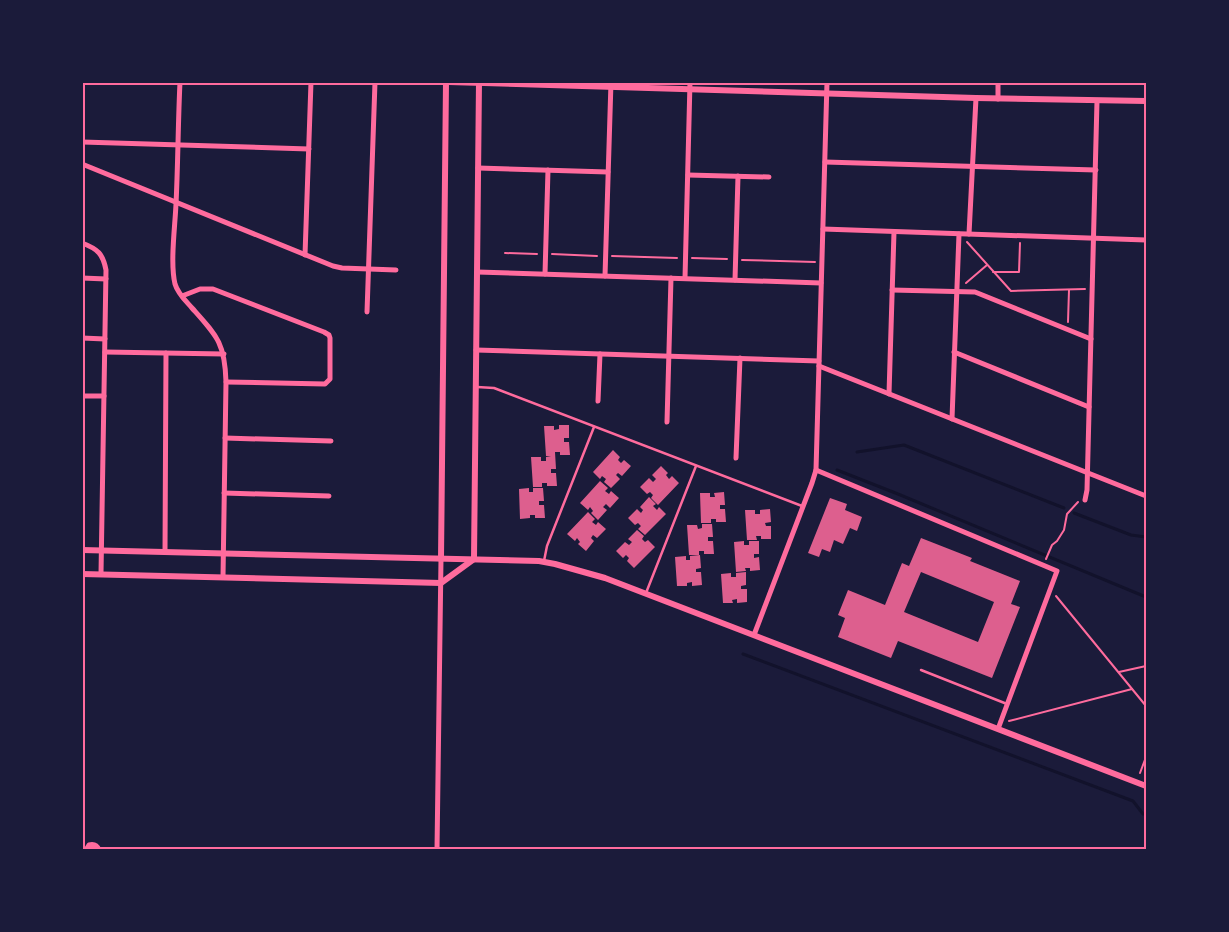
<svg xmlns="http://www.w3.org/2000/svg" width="1229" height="932" font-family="Figtree,sans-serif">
<rect width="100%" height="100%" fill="#1b1b3a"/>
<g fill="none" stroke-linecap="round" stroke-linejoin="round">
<g stroke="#12122b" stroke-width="3">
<path d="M857,452L904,445L1064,508"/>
<path d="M837,470L898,494L1146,597"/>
<path d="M1074,513L1131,535L1146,537"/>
<path d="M743,654L1133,801L1143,814"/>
</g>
</g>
<g fill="#dd5f8e" fill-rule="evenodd">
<path d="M559,425H569V438H564V442H569L570,455H560V452H555L556,469H551V473H556L557,486H547V483H542V487H533L531,457H541V461H546V457L551,456H546L544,426H554V430L559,429Z"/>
<path d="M613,450L620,457L618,460L621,463L624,460L631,466L622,476L618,473L616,475L620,479L611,488L604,482L606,479L602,476L600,479L593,472Z"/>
<path d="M661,466L668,473L666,475L669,479L672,476L679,483L658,505L651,498L653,495L650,492L647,494L640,487L649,478L653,482L656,479L652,475Z"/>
<path d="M600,481L608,488L605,491L609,494L611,491L619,498L610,508L606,504L603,507L607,510L598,520L591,513L593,511L590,507L588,510L580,503Z"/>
<path d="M529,488V492H533V488H543L544,501H539V505H544L545,518H535V515H530V518L520,519L519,489Z"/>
<path d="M724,492L725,505H720V509H725L726,522H716V519H711V523H701L700,493H710V497H715L714,493Z"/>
<path d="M649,497L656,504L653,506L657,510L659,507L666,514L645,535L638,529L641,526L638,523L635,525L628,518L637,509L641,513L643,510L640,507Z"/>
<path d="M830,498L847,504L845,510L862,517L857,531L850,528L843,544L834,540L830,552L822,549L819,557L808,553Z"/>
<path d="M770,509L771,522L765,523L766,526H771V539H761V536H756L757,540H747L745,510H755V514H760V510Z"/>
<path d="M588,512L595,519L592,522L596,525L598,522L606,529L597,538L593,535L591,538L594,541L586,551L578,544L580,542L577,538L575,541L567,534Z"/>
<path d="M702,524H712L713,537H708V541H713L714,554H704V551H699V555H689L687,525H697L698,529L702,528Z"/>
<path d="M637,530L644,536L642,539L645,542L648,540L655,547L634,568L627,561L629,558L626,555L623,558L616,551L625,542L629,545L632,542L628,539Z"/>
<path d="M921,538L972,558L970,561L1020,581L1011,604L1020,607L992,678L898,641L891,658L838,637L845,618L838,615L848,590L885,605L902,563L909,566ZM921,572L994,602L978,642L904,612Z"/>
<path d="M744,541V545H749V541H759V554H754V558L759,557L760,570L750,571V568H745L746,571L736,572L734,542Z"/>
<path d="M700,555L701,568L696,569V572H701L702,585L692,586V582L687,583V586H677L675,557L686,556V560H690V556Z"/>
<path d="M746,572V585L741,586V589H747V602L737,603V599L732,600L733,603H723L721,574L731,573V577H736V573Z"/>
</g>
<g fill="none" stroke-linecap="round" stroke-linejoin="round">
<g stroke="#ff6b9d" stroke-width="2">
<path d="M967,242L1011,291L1085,289"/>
<path d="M505,253L537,254"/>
<path d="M552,254L597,256"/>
<path d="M612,256L677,258"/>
<path d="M692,258L727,259"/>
<path d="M742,260L815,262"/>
<path d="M993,272H1019L1020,243"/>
<path d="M966,283L987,265"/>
<path d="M1068,322L1069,290"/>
<path d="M1046,559L1052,545L1057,541L1064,530L1067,514L1078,502"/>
<path d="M1056,596L1146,706"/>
<path d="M1119,672L1146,666"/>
<path d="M1009,721L1132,689"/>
<path d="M1140,773L1146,757"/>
</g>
<g stroke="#ff6b9d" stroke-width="2.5">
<path d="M477,387L494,388L802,506"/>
<path d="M544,561L547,546L594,427"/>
<path d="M646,593L696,466"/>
<path d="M921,670L1007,704"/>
</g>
<g stroke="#ff6b9d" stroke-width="5">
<path d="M180,82C178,123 178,164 176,204C175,227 170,263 175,284C178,294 186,301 192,308C217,336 225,343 226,382L223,577"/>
<path d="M998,99V82"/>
<path d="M82,142L309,149"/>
<path d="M825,162L1096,170"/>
<path d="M82,164L333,266L342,268L396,270"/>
<path d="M478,168L608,172"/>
<path d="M688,175L769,177"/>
<path d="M823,229L1146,240"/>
<path d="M969,234L976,98"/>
<path d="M82,243C98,249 103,254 106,270L101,574"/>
<path d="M305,255L311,82"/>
<path d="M477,272L821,283"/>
<path d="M545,274L548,170"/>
<path d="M605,276L611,82"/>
<path d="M82,278L106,279"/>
<path d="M685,278L690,82"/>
<path d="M735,280L738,176"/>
<path d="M892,290L975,292L1091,339"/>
<path d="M182,296L200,289H213L324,332L329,335L330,338V379L325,384L226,382"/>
<path d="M367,312L375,82"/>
<path d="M82,338L105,339"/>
<path d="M476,350L819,361"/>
<path d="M105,352L224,354"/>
<path d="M954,352L1089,407"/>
<path d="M819,366L1146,496"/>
<path d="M889,394L894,232"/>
<path d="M82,396H104"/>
<path d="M598,401L600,354"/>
<path d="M952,419L959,234"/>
<path d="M667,422L671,278"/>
<path d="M225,438L331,441"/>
<path d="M736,458L740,358"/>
<path d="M816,470L1057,571L998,729"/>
<path d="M224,493L329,496"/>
<path d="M1085,500L1087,490L1097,101"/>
<path d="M165,552L166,353"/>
<path d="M754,635L812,483L816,470L827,82"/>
<path d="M86,850L89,845C93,844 97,845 99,850"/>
<path d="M437,850L441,559"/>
</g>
<g stroke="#ff6b9d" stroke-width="6">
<path d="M449,82L976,98L1146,101"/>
<path d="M82,550L539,561L555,564L605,578L1146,786"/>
<path d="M441,559L446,82"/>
<path d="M82,574L441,583L474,559L479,82"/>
</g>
</g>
<rect width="1229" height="932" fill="none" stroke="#1b1b3a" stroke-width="168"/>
<rect x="84" y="84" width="1061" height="764" fill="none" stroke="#ff6b9d" stroke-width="2"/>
</svg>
